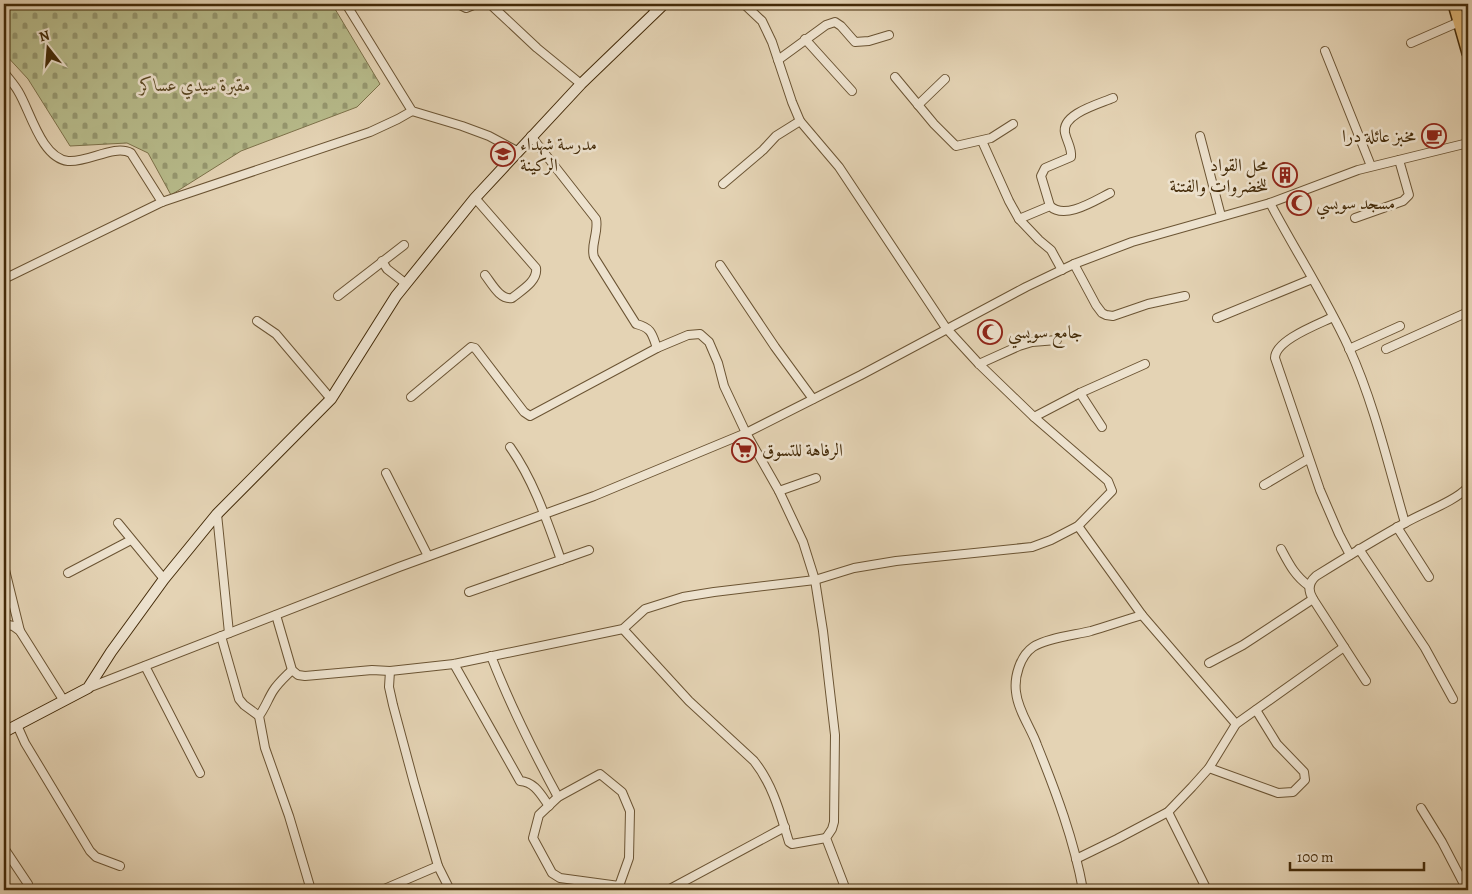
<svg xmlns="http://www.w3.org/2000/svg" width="1472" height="894" font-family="Alegreya,Amiri,serif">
<defs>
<pattern id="cemetery-stones" width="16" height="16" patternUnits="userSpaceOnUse" patternTransform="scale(1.25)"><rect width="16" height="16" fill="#b7bb8b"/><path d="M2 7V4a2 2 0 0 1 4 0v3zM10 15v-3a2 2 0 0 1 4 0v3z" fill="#969870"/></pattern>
</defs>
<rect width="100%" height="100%" fill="#e4d3b4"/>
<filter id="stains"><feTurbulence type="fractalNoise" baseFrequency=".004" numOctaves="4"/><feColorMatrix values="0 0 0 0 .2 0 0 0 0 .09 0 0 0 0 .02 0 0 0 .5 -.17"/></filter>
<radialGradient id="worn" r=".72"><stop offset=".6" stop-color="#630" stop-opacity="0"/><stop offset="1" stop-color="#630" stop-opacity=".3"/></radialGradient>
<path fill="url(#cemetery-stones)" stroke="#7d724a" d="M4,4H332L380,84L357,107L241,151L171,195L148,153L127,143L70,146L28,79L4,53Z"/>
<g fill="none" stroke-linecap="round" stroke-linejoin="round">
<defs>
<g id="street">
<path d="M346,4L412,111L462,126L489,136L517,151"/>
<path d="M458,4L466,8L476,4"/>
<path d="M490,4L537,48L581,84"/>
<path d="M649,4L656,11"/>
<path d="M805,39L852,91"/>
<path d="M1411,43L1459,22"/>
<path d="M1325,51L1371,166"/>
<path d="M778,60L826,25L835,22L841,26L855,42L869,41L889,35"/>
<path d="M4,72C8,78 14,84 18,91C30,110 41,158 68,161C88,163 114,144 131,153L162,202"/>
<path d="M895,77L934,124L956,146L991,138L1013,124"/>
<path d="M918,105L945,79"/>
<path d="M531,136L596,219C599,232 590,246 594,257L636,324C652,328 652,334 657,348"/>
<path d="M1200,136L1221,216"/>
<path d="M982,141L1009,201L1019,219L1039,240L1051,250L1062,270"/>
<path d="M723,184L763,150L776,136L800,121"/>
<path d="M475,198L536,268C538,281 522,290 512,298C500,300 492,284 485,275"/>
<path d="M1270,203C1296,252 1326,298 1349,348C1374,403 1388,464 1405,523"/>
<path d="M1050,206L1041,176L1045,168L1071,157C1072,148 1067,142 1065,133C1061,114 1099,104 1113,98"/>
<path d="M1355,218L1403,201L1409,195L1399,160"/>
<path d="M1019,219L1050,206C1065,220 1094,201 1110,193"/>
<path d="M382,261L387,269L405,283"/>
<path d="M1074,264L1096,305L1102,313L1106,315L1113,316L1148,304L1185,296"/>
<path d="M720,265L775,347L813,399"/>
<path d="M4,279L162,202L370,132L398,119L412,111"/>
<path d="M338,296L404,245"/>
<path d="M1333,317C1319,324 1275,340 1275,358L1320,490L1339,534L1350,555"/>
<path d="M1217,318L1312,279"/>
<path d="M257,321L276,334L331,399"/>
<path d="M1349,349L1400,326"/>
<path d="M1386,349L1468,312"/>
<path d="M979,364L1019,346L1032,342L1057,340"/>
<path d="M1080,393L1102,427"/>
<path d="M411,397L471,347L475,348L524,412L530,416L657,348L688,335L700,334L709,342L718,363L724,386L746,433L779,491L803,542L815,580L823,631L835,735L834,822L832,829L826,838L846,890"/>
<path d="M1034,417L1080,393L1145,364"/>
<path d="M510,447C534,481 547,521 561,560"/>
<path d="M386,473L428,556"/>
<path d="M1264,485L1308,459"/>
<path d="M779,491L816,478"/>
<path d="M217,514L229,633"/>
<path d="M118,523L164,579"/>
<path d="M1078,526L1142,615L1236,724"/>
<path d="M1397,527L1429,577"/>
<path d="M1281,549C1289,564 1295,576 1309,586"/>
<path d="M1359,549L1425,648L1453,699"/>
<path d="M4,566L20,631"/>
<path d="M68,573L131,540"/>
<path d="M469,592L589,550"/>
<path d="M276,615L292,670L298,675L305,676L372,670L390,671L454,664L623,629L645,609L683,597L714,592L815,580L854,568L896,561L1032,547L1051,540L1078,526L1112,491L1108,481L1034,417L979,364L946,328L839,167L800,121L792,102L772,42L762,21L744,4"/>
<path d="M4,624L13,626L20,631L64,701"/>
<path d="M623,629L689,701L754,761C773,785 780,813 789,842L792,844L826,838"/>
<path d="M221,636L239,699L244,705L259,716"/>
<path d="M491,656C510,705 533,751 558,797"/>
<path d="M1209,663L1243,645L1313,599"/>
<path d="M454,664L520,781C535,782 541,795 549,806"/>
<path d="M145,666L200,773"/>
<path d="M292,670C285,677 278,683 273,691C268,699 265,708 259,716L265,748L289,816L311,890"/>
<path d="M390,671L389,687L393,705L414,783L438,866L450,890"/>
<path d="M1366,681L1313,599C1308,591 1308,583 1316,576C1345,558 1374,540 1405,523C1422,513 1456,501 1468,487"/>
<path d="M88,688L399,567L594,496L746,433L861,375L1026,287L1074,264L1132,242L1270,203L1358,170L1468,143"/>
<path d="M17,725L25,743L90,851L96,857L120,866"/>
<path d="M1209,768L1278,793L1293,792L1305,780L1304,772L1277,744L1256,710"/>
<path d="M1421,808L1442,842L1467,890"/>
<path d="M1168,812L1207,890"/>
<path d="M4,848L28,884"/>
<path d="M1076,859L1117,839L1168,812L1192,787L1209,768L1236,724L1344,647"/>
<path d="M619,886L629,858L630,811L622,792L600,774L558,797L539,815L533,838L552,873L560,878L619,886L623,890"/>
<path d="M382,890L438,866"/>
<path d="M668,890L785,827"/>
<path d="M1083,890C1074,840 1056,792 1037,745C1031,728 1018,711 1016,692C1014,677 1020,656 1033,647C1046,638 1075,635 1091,631C1108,626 1125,620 1142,615"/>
</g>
<path id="secondary" d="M4,732L88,688L111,652L164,579L217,514L331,399L396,296L475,198L581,84L664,4"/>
<path id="primary" d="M1454,4L1468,53"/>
</defs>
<use href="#street" stroke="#6b5433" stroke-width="10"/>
<use href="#secondary" stroke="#432a08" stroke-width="12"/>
<use href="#primary" stroke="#432a08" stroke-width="14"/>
<use href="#street" stroke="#ede2ce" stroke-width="8"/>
<use href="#secondary" stroke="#ede2ce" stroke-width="10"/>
<use href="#primary" stroke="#e2ba7a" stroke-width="11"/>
</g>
<defs>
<symbol id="cafe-ring" viewBox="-11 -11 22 22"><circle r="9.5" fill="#ede2ce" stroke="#8f2418" stroke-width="1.5"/><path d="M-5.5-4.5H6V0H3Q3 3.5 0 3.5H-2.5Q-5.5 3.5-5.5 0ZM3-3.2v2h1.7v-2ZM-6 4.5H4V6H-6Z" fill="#8f2418"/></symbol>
<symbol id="school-ring" viewBox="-11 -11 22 22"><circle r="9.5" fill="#ede2ce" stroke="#8f2418" stroke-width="1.5"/><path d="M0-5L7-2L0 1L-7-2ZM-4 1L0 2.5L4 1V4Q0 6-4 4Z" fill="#8f2418"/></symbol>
<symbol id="building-ring" viewBox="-11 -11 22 22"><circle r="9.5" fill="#ede2ce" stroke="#8f2418" stroke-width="1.5"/><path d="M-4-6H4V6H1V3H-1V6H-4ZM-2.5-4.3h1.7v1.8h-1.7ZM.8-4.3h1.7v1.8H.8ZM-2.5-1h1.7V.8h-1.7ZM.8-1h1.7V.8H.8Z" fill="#8f2418"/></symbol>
<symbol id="mosque-ring" viewBox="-11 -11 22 22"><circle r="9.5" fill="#ede2ce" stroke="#8f2418" stroke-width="1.5"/><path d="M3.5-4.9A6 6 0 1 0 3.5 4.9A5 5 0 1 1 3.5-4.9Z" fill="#8f2418"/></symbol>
<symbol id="supermarket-ring" viewBox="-11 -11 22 22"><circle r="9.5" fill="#ede2ce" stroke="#8f2418" stroke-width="1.5"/><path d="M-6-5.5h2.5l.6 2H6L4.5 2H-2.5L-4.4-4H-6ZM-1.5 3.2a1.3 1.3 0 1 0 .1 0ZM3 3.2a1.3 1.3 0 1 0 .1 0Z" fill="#8f2418"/></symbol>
</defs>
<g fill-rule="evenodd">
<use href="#cafe-ring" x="1420" y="122" width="28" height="28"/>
<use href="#school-ring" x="489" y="140" width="28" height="28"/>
<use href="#building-ring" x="1271" y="161" width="28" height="28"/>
<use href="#mosque-ring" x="1285" y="189" width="28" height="28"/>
<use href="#mosque-ring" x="976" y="318" width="28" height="28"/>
<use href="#supermarket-ring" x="730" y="436" width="28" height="28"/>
</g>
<g text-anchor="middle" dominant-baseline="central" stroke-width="5" stroke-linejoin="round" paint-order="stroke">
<g font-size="18" font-style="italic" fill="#5a4722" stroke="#ede2ce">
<text x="195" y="85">مقبرة سيدي عساكر</text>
</g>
<g font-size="18" fill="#432a08" stroke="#ede2ce" text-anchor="start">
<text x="1416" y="136" text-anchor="end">مخبز عائلة درا</text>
<text x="520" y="144">مدرسة شهداء<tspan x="520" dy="21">الركينة</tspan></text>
<text x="1268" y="165" text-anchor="end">محل القواد<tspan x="1268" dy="21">للخضروات والفتنة</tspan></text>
<text x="1316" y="203">مسجد سويسي</text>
<text x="1008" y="332">جامع سويسي</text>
<text x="762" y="450">الرفاهة للتسوق</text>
</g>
</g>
<rect width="1472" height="894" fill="none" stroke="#e4d3b4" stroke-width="20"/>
<rect x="5" y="5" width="1462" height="884" fill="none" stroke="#432a08" stroke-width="2.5"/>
<rect x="10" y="10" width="1452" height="874" fill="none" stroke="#432a08"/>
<g transform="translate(48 48) rotate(343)" stroke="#ede2ce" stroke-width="4" paint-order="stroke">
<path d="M0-4L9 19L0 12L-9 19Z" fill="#432a08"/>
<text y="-8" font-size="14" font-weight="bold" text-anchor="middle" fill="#432a08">N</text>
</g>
<path d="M1290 862v8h134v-8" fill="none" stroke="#432a08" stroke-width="2.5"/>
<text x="1297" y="862" font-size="15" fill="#432a08" stroke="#ede2ce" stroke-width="4" paint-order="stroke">100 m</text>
<rect width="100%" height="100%" filter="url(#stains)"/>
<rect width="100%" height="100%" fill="url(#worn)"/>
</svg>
